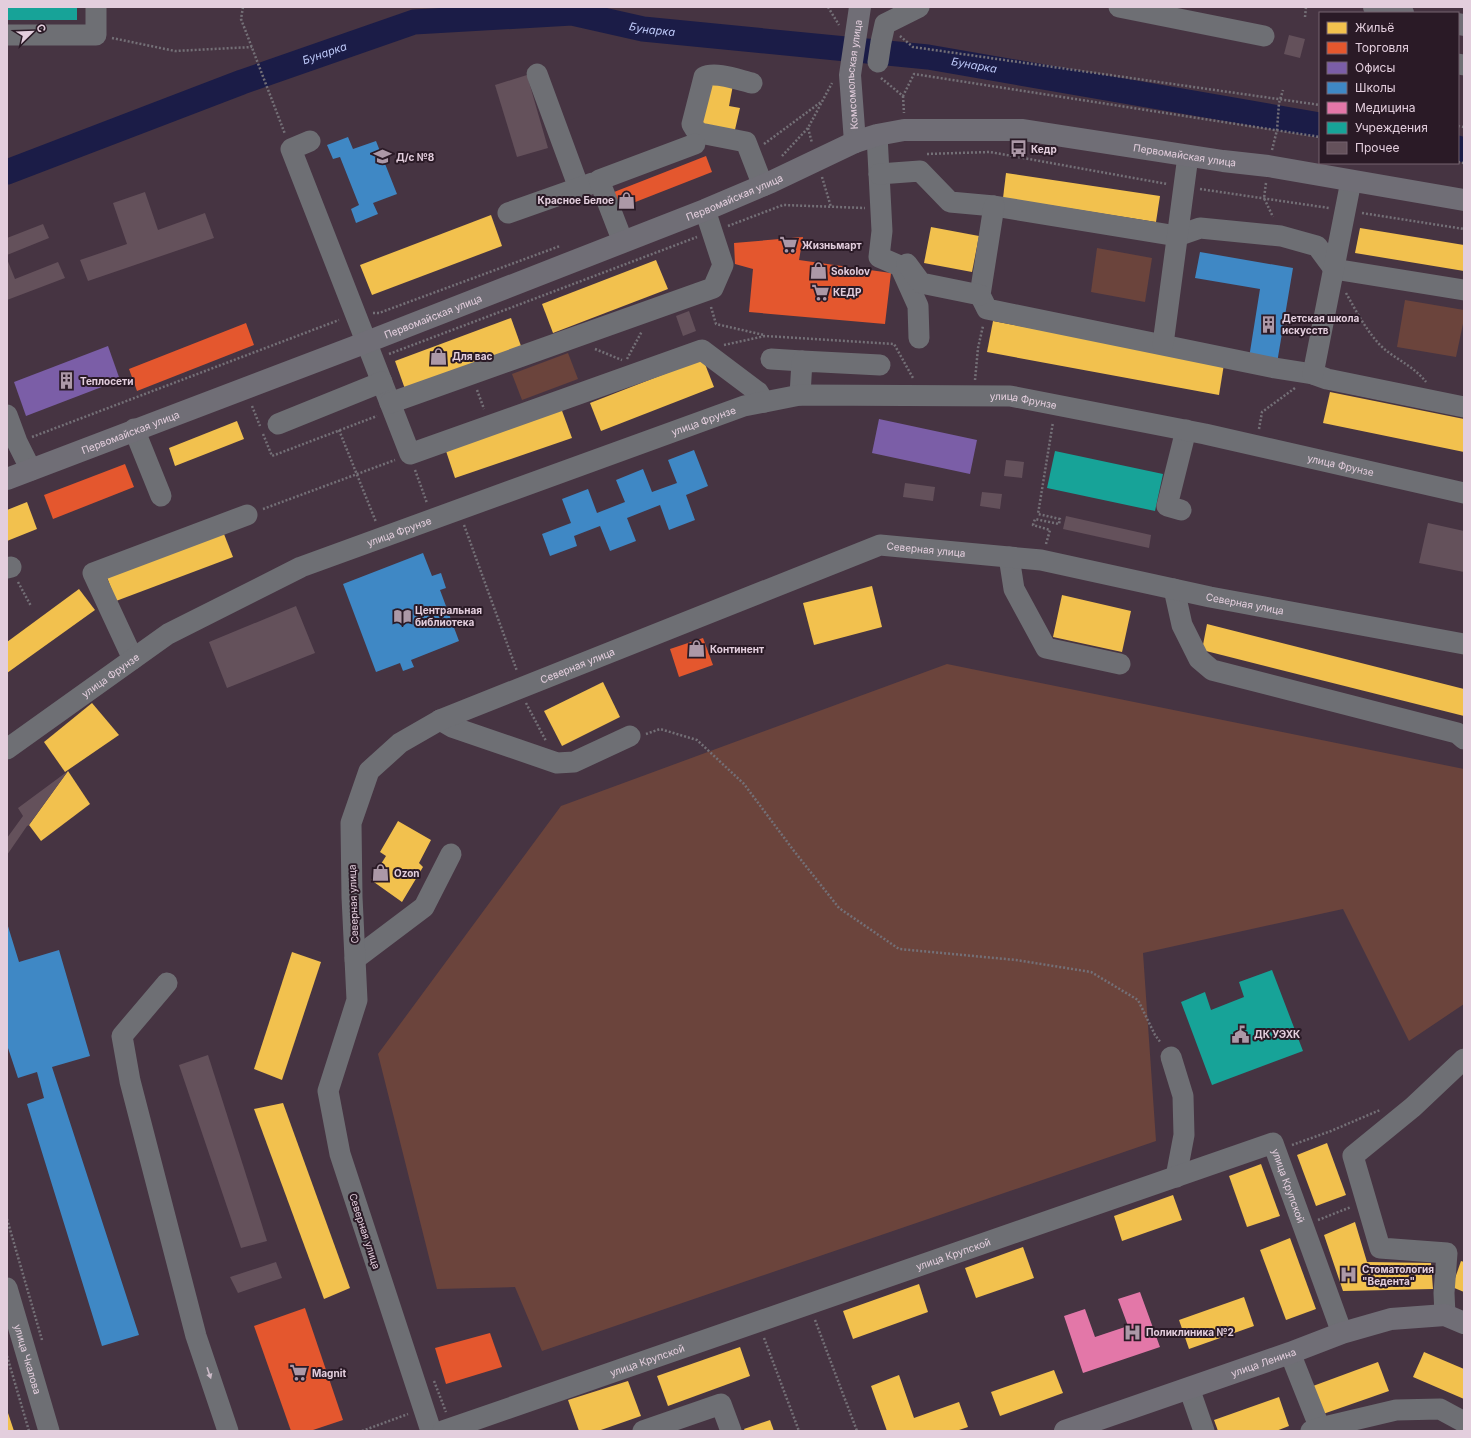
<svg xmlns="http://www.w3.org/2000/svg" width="1471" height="1438" font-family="Inter,sans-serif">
<rect width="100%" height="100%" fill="#463442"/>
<g fill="#6b443c">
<path d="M1097,248L1152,258L1145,302L1091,292Z"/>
<path d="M1405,300L1464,310V319L1456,357L1397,347Z"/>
<path d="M568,353L578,379L522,400L512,374Z"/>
<path d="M947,664L1464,769V1004L1409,1041L1343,909L1143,953L1156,1141L542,1351L515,1287L437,1289L378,1054L561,806Z"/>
</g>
<g fill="#f2c14e">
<path d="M710,80L733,85L729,106L740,108L734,134L700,126Z"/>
<path d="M1006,173L1160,196L1156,222L1003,198Z"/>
<path d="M491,215L502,246L372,295L360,265Z"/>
<path d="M931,227L979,236L972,272L924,263Z"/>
<path d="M1360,228L1464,245V271L1355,253Z"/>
<path d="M656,260L668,289L553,333L542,304Z"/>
<path d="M511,318L521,346L405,389L395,361Z"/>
<path d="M993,321L1224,364L1219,395L987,352Z"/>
<path d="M703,359L714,387L601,431L590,403Z"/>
<path d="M1330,392L1464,419V452L1323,423Z"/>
<path d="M561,408L572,438L455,478L445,448Z"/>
<path d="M237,421L244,439L175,466L169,448Z"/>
<path d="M27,502L37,529L7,541V510Z"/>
<path d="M222,529L233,557L116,601L105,572Z"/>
<path d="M872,586L882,627L814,645L803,603Z"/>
<path d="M79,589L95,610L7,673V642Z"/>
<path d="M1062,595L1131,611L1122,652L1053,637Z"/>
<path d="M1207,624L1464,689V716L1202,650Z"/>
<path d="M603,682L620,717L562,746L544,711Z"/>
<path d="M92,703L119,735L65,772L44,742Z"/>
<path d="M68,771L90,804L41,841L29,825Z"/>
<path d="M398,821L431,840L419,863L423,867L402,902L371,880L386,856L380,852Z"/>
<path d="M292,952L321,962L282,1080L254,1069Z"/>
<path d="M283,1103L350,1288L324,1299L254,1109Z"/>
<path d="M1327,1143L1346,1195L1316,1206L1297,1155Z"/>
<path d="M1261,1164L1280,1216L1247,1227L1229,1176Z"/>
<path d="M1173,1195L1182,1220L1122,1241L1114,1216Z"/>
<path d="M1355,1222L1367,1262L1431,1263L1433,1289L1343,1291L1324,1235Z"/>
<path d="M1290,1238L1316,1309L1286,1320L1260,1250Z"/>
<path d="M1023,1247L1034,1278L976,1298L965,1268Z"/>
<path d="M1461,1261L1464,1262V1292L1452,1287Z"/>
<path d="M919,1284L928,1312L853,1339L843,1311Z"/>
<path d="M1244,1297L1254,1326L1189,1349L1179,1320Z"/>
<path d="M740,1347L750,1376L668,1406L657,1376Z"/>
<path d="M1424,1352L1464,1369V1399L1413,1377Z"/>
<path d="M1378,1362L1389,1391L1323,1414L1313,1386Z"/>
<path d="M1054,1370L1063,1393L1000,1416L991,1392Z"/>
<path d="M899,1375L914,1418L959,1402L968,1427L956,1431H887L871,1386Z"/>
<path d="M628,1381L641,1416L598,1431H579L568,1400Z"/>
<path d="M1279,1397L1289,1426L1276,1431H1218L1214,1420Z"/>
<path d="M7,1410L14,1431H7Z"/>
<path d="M770,1420L774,1431H745L744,1429Z"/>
</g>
<g fill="#e4572e">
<path d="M706,156L712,172L615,210L609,194Z"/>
<path d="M803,237L799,260L891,273L885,324L749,312L753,269L735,264L734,243Z"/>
<path d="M246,323L254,345L137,391L129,369Z"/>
<path d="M125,464L134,487L53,519L44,495Z"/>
<path d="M703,638L713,665L679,677L670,649Z"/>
<path d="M305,1308L343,1420L310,1431H291L254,1326Z"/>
<path d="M490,1333L502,1367L446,1384L435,1348Z"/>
</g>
<g fill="#7b5ea7">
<path d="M108,346L120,380L26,416L14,382Z"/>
<path d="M879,419L977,440L970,474L872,453Z"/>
</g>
<g fill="#3f88c5">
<path d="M348,137L353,149L376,141L397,194L373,203L378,214L356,223L351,209L359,205L340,157L333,159L327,145Z"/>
<path d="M1200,252L1293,268L1277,363L1249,358L1260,289L1195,278Z"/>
<path d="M694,450L708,486L686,495L695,520L669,530L660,505L627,518L636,541L610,551L600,526L574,536L577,546L550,556L542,534L571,523L562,499L588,489L597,513L625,502L616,480L643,469L652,492L677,483L668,460Z"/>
<path d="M423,553L432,576L441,573L446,588L440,590L459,641L411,660L414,667L403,671L400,663L376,672L343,584Z"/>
<path d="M7,923L19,962L59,950L90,1056L52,1067L139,1335L102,1346L27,1104L44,1098L37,1072L18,1078L7,1045Z"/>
</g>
<path fill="#e377a8" d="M1140,1292L1160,1347L1083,1373L1064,1316L1085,1309L1095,1337L1128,1326L1118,1299Z"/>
<g fill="#17a398">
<rect x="7" y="7" width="70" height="13"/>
<path d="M1055,451L1163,474L1155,511L1047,488Z"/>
<path d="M1272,970L1303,1051L1212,1085L1181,1002L1205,992L1211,1010L1244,997L1239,982Z"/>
</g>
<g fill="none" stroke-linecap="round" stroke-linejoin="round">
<g stroke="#1b1c47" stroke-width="25">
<path d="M1458,148L1464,150"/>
<path id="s1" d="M7,172L242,82L414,22L572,13L643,29L928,57L1320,125"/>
</g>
</g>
<g fill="#64515b">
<path d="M1289,35L1305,39L1300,58L1284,54Z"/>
<path d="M527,75L548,148L517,157L495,85Z"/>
<path d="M145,192L158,230L205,213L214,238L88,281L80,260L127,244L113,203Z"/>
<path d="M43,224L49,238L7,255V238Z"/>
<path d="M7,259L15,279L58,262L65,278L7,300Z"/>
<path d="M689,311L696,331L683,336L676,316Z"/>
<path d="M1006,460L1024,462L1022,478L1004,476Z"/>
<path d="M905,483L935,487L933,501L903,497Z"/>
<path d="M982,492L1002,494L1000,509L980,506Z"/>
<path d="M1066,516L1151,535L1149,548L1063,529Z"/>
<path d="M1428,523L1464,531V572L1419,563Z"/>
<path d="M296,606L315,653L227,688L209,642Z"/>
<path d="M68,771L29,825L27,826L7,855V838L23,816L18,808Z"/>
<path d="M208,1055L267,1241L241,1248L179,1065Z"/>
<path d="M276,1262L282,1278L238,1293L230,1277Z"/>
</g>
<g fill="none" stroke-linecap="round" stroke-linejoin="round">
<g stroke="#747077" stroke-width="2.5" stroke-dasharray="2 2" stroke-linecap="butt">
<path d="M243,7L241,19L285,134"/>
<path d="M828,7L839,25"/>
<path d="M1305,17L1306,7"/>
<path d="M900,36L913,47L1320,105"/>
<path d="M112,38L175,51L252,47"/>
<path d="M881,78L903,96L914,74L1320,137"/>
<path d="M903,96L904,113"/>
<path d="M1458,126L1464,127"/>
<path d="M808,128L812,143"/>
<path d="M764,144L821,102"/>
<path d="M1272,150L1277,130L1279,103L1283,90"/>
<path d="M927,154L990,152L1167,184"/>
<path d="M782,156L808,128L832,83"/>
<path d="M1458,162L1464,163"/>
<path d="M822,177L831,207"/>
<path d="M1266,183L1264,198L1273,217"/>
<path d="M1200,189L1329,208"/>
<path d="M1362,213L1464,229"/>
<path d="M728,226L783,205L865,208"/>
<path d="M1346,293C1356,311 1366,330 1380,345C1394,359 1413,365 1426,382"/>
<path d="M711,307L716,324L764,335"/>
<path d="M373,313H379L560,246"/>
<path d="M724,345L765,336L894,344L913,378"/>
<path d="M595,349L622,360"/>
<path d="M389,354L697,237"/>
<path d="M627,359L642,331"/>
<path d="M975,380L978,348L983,326"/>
<path d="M477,390L484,409"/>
<path d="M252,406L260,426"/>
<path d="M1259,429L1262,412L1295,388"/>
<path d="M339,430L376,522"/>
<path d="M263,434L272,456L377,416"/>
<path d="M32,437L339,320"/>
<path d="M415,470L427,503"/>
<path d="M263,509L395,460"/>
<path d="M464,525L517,671"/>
<path d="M1046,544L1050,530L1033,525L1035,519L1059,524L1060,519L1038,514L1053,422"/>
<path d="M18,582L31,606"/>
<path d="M526,703L546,741"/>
<path d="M646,734L660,729L697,740L744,784L794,851L839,908L899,949L1016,960L1091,972L1138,1000L1155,1035L1161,1043"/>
<path d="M1292,1145L1331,1131L1380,1110"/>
<path d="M7,1219L42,1340"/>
<path d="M1318,1220L1351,1207"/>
<path d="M815,1320L857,1431"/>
<path d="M764,1338L799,1431"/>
<path d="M7,1356L29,1431"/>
<path d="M434,1381L446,1412"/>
<path d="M362,1431L408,1414"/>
</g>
<g stroke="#6e6f74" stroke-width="21">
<path d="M1119,7L1264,36"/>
<path d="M7,35H96V7"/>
<path d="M878,62L881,42L885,24L919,7"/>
<path d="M1458,64L1464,65"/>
<path d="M537,74L579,188"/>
<path d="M752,83C739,80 715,71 704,77L692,124L695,129L700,133L746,142L763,186"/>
<path d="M877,135L882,231L879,257L900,266L918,306L919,338"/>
<path d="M310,141L291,149L410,454L702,350L758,392L764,402"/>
<path d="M879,174L920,171L950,202L994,206L1177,236L1200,228L1281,236L1317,246L1334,269L1464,290"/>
<path d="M994,206L980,295L987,309L1275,368L1313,374L1327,379L1464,407"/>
<path d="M508,213L593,183"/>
<path d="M623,242L599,180L695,144"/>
<path d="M907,264L921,283L980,295"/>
<path d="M1163,344L1188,156"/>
<path d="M771,359L802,361"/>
<path d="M1313,374L1351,181"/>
<path d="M800,395L802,361L880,365"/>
<path d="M390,403L713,288L723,265L705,210"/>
<path d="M7,415L17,442L31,470"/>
<path d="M278,424L382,382"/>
<path d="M134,429L161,496"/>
<path d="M1181,510L1167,506L1186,430"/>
<path d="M1009,557L1014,589L1046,648L1120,664"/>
<path d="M7,568L11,567"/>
<path d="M1174,589L1182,625L1199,659L1212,670L1457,733L1464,739"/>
<path d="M133,659L93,573L247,515"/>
<path d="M440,720L452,727L557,763L574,762L630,736"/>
<path id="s2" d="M7,749L168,634L301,567L744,406L800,395L1010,396L1205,434L1464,493"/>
<path d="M355,959L424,907L451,854"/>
<path d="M167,983L122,1036L130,1081L196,1336L228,1431"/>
<path d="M1171,1057L1183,1096L1184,1135L1176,1177"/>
<path id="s3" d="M7,1288L49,1431"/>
<path d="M1445,1315L1444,1293L1447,1253L1380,1248L1353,1156L1413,1107L1464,1059"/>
<path d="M1290,1353L1321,1431"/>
<path d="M1189,1388L1204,1431"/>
<path id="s4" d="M431,1431L340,1154L328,1091L357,1000L352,897L351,823L369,771L400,743L440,720L880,545L1041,560L1210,597L1464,644"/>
<path id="s5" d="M443,1431L1273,1143L1342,1333"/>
<path d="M643,1431L721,1404L731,1431"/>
<path d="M1311,1431L1320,1428L1396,1410L1440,1409L1464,1422"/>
</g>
<g stroke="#706e76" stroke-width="22">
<path d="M1374,7L1403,13"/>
<path d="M1458,24L1464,25"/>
<path id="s6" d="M855,142L850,75L860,7"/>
<path id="s7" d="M7,479L367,342L705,210L771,182L855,142L877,135L904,130H1023L1223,161L1268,166L1464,200"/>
<path id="s8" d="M1065,1431L1290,1353L1342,1333L1391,1319L1445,1315L1464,1323"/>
</g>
</g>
<defs><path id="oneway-solid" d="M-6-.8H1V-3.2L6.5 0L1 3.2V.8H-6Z"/></defs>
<use fill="#ccbbc8" href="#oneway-solid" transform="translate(209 1373) rotate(71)"/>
<defs>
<symbol id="bus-bare" viewBox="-9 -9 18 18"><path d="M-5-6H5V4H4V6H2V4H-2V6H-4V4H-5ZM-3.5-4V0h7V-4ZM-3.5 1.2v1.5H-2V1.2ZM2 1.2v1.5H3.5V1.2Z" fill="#ac98a7" stroke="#2a1a26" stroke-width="2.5" paint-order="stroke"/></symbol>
<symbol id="school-bare" viewBox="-9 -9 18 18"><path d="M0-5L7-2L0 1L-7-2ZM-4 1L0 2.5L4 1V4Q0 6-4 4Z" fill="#ac98a7" stroke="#2a1a26" stroke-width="2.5" paint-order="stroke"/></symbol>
<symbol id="shop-bare" viewBox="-9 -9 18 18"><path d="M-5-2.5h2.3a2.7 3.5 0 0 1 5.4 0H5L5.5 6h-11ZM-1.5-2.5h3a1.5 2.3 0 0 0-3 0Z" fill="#ac98a7" stroke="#2a1a26" stroke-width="2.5" paint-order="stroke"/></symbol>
<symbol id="supermarket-bare" viewBox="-9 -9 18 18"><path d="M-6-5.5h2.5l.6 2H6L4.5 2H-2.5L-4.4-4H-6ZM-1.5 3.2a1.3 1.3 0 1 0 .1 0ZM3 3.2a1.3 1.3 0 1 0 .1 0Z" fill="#ac98a7" stroke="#2a1a26" stroke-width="2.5" paint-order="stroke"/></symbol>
<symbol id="building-bare" viewBox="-9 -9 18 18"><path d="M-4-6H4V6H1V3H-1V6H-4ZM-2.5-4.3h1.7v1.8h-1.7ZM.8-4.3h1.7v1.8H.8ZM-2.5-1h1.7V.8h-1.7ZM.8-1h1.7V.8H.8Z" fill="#ac98a7" stroke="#2a1a26" stroke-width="2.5" paint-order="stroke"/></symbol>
<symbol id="library-bare" viewBox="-9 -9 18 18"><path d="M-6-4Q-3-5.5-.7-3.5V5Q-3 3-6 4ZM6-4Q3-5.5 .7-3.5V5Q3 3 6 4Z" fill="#ac98a7" stroke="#2a1a26" stroke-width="2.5" paint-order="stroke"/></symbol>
<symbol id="civic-bare" viewBox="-9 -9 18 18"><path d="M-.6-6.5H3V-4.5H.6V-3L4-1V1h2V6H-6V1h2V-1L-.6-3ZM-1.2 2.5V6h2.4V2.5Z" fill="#ac98a7" stroke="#2a1a26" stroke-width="2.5" paint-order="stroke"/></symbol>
<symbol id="hospital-bare" viewBox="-9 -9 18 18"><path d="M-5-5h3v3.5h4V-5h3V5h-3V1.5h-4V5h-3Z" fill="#ac98a7" stroke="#2a1a26" stroke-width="2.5" paint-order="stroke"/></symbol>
</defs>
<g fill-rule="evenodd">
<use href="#bus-bare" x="1006" y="136" width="25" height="25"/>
<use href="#school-bare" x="370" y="144" width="25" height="25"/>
<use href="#shop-bare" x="614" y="188" width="25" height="25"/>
<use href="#supermarket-bare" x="776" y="232" width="25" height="25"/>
<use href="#shop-bare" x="806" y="258" width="25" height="25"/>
<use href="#supermarket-bare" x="808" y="280" width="25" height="25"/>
<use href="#building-bare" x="1256" y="312" width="25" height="25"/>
<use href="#shop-bare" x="426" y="344" width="25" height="25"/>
<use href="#building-bare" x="54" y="368" width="25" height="25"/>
<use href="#library-bare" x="390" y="604" width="25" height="25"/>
<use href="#shop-bare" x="684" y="636" width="25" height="25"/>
<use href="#shop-bare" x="368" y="860" width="25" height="25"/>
<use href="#civic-bare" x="1228" y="1022" width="25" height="25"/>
<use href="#hospital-bare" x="1336" y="1262" width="25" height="25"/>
<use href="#hospital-bare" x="1120" y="1320" width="25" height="25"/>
<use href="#supermarket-bare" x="286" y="1360" width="25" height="25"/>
</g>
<g text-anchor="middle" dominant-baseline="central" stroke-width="4" stroke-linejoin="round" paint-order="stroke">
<g font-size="10" fill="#e3cedd" stroke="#2a1a26">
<text stroke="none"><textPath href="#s6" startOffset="68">Комсомольская улица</textPath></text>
<text stroke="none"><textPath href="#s7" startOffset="1246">Первомайская улица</textPath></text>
<text stroke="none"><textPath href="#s7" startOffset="780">Первомайская улица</textPath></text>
<text stroke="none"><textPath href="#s7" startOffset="456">Первомайская улица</textPath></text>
<text stroke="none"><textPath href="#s2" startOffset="1099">улица Фрунзе</textPath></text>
<text stroke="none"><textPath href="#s2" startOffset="775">улица Фрунзе</textPath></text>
<text stroke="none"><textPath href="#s7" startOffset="132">Первомайская улица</textPath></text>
<text stroke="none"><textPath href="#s2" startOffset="1423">улица Фрунзе</textPath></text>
<text stroke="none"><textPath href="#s2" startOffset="451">улица Фрунзе</textPath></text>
<text stroke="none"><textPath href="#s4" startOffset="1291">Северная улица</textPath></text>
<text stroke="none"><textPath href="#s4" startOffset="1615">Северная улица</textPath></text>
<text stroke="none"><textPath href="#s4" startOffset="919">Северная улица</textPath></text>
<text stroke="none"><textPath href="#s2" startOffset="127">улица Фрунзе</textPath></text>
<text transform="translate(353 904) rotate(-92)">Северная улица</text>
<text stroke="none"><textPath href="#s5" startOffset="924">улица Крупской</textPath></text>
<text transform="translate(365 1231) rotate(72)">Северная улица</text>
<text stroke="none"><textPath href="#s5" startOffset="540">улица Крупской</textPath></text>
<text stroke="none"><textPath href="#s3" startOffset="74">улица Чкалова</textPath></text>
<text stroke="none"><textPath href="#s5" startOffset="216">улица Крупской</textPath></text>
<text stroke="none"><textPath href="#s8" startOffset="210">улица Ленина</textPath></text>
</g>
<g font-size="10" font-weight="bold" fill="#e3cedd" stroke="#2a1a26" text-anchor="start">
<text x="1031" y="149">Кедр</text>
<text x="396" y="157">Д/с №8</text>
<text x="614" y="200" text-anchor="end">Красное Белое</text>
<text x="802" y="245">Жизньмарт</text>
<text x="831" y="271">Sokolov</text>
<text x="833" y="292">КЕДР</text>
<text x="1282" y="318">Детская школа<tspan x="1282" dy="12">искусств</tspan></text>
<text x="452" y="356">Для вас</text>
<text x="80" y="381">Теплосети</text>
<text x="415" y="610">Центральная<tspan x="415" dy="12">библиотека</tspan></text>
<text x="710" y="649">Континент</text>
<text x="394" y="873">Ozon</text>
<text x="1254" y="1034">ДК УЭХК</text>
<text x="1362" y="1269">Стоматология<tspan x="1362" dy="12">"Ведента"</tspan></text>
<text x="1146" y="1332">Поликлиника №2</text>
<text x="312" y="1373">Magnit</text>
</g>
<g font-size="11" font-style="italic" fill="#bfcafa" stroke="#2a1a26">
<text stroke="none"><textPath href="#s1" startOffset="674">Бунарка</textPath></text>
<text stroke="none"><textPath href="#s1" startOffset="339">Бунарка</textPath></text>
<text stroke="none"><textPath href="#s1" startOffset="998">Бунарка</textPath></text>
</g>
</g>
<rect width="1471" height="1438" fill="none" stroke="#e3cedd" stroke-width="16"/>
<rect x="1319" y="12" width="140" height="152" fill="#2a1a26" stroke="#74626f"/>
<rect x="1327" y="22" width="20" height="12" fill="#f2c14e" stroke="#74626f"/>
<text x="1355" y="32" font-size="12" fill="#e3cedd">Жильё</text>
<rect x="1327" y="42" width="20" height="12" fill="#e4572e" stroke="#74626f"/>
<text x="1355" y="52" font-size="12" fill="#e3cedd">Торговля</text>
<rect x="1327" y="62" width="20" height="12" fill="#7b5ea7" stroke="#74626f"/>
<text x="1355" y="72" font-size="12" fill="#e3cedd">Офисы</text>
<rect x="1327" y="82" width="20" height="12" fill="#3f88c5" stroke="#74626f"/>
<text x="1355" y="92" font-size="12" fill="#e3cedd">Школы</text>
<rect x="1327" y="102" width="20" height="12" fill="#e377a8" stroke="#74626f"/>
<text x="1355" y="112" font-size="12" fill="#e3cedd">Медицина</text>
<rect x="1327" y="122" width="20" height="12" fill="#17a398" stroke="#74626f"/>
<text x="1355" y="132" font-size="12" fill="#e3cedd">Учреждения</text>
<rect x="1327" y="142" width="20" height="12" fill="#64515b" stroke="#74626f"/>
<text x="1355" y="152" font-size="12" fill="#e3cedd">Прочее</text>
<g transform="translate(32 32) rotate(67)" stroke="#2a1a26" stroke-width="3" paint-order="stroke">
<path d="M0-3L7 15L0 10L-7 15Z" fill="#e3cedd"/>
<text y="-6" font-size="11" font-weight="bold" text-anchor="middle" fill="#e3cedd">С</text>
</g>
</svg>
